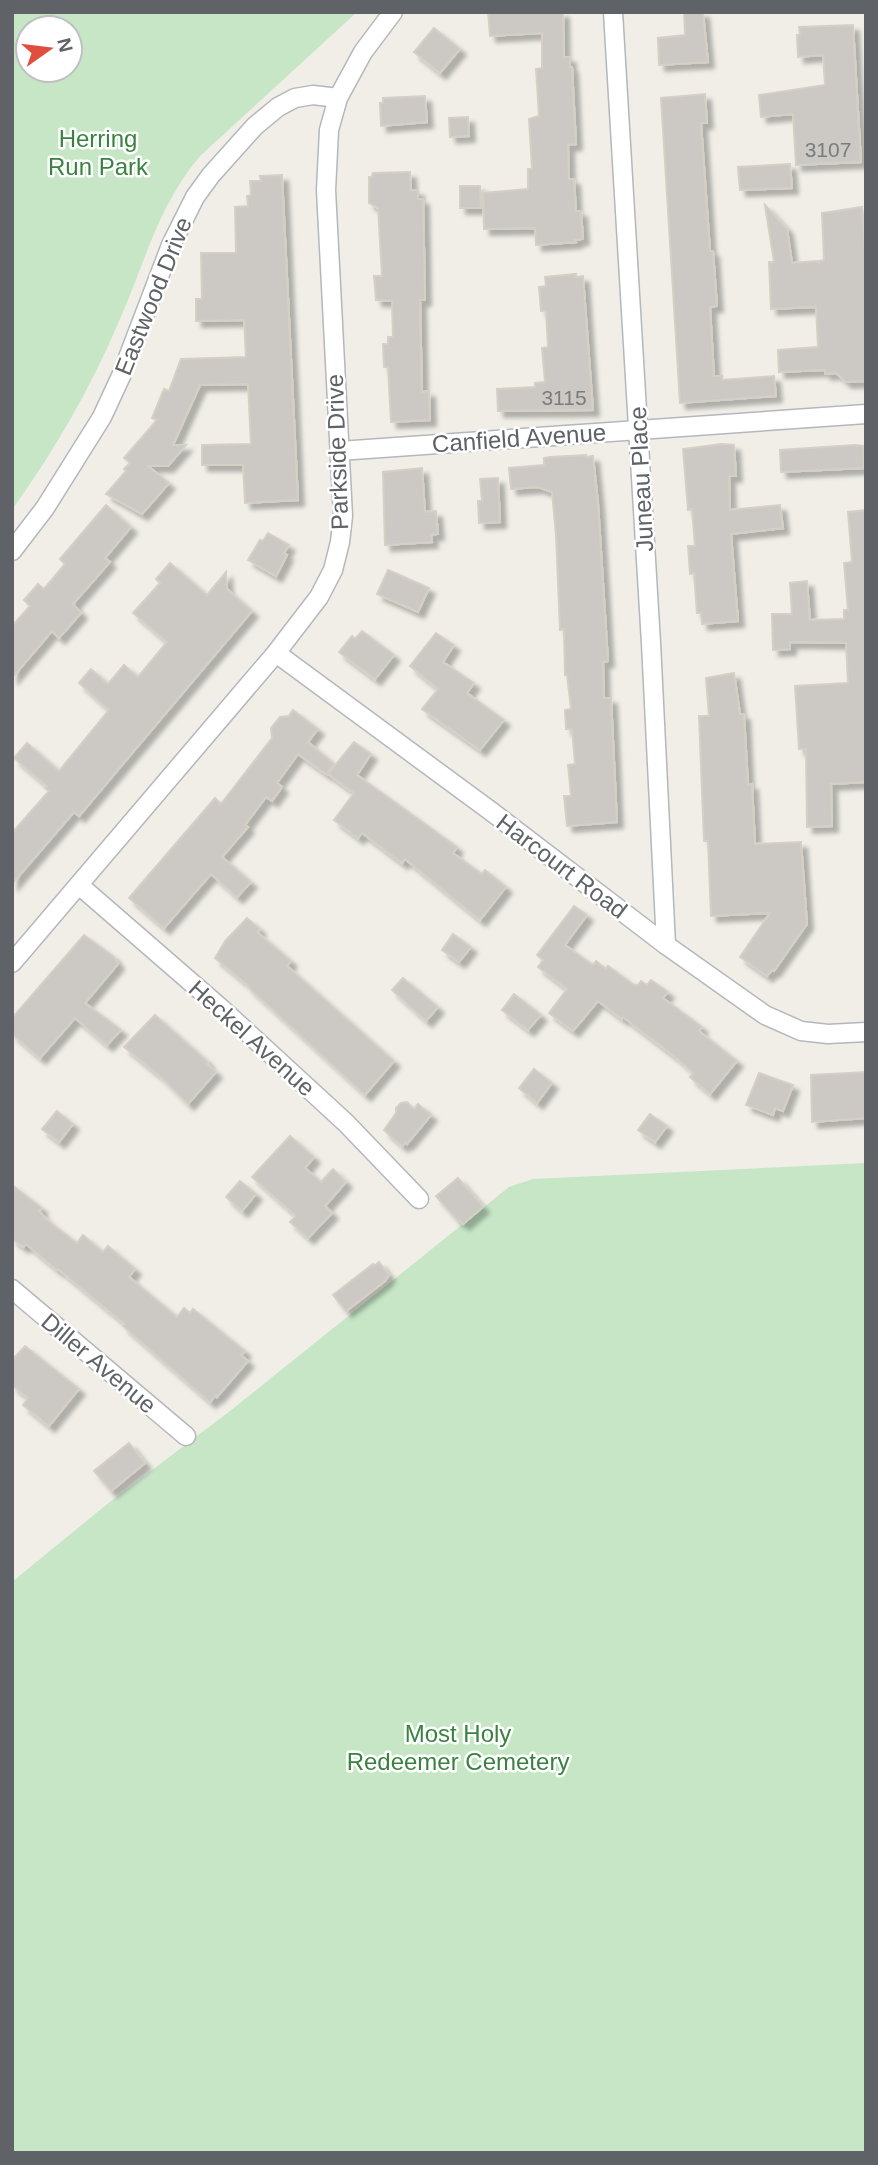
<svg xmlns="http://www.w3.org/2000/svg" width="878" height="2165" font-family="Arial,sans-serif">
<defs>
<filter id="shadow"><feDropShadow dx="6" dy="6" stdDeviation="2" flood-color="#0004"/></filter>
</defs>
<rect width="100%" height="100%" fill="#f0eee7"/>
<g fill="#c6e6c6" fill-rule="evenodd">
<path d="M12,12H357L200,156C157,208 146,260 120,319C91,388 55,449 12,510ZM28,28H70V70H28Z"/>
<path d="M866,1163V2153H12V1582L106,1505L230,1411L509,1187L533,1179Z"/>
</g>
<g fill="#ccc9c4" stroke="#d4d0c6" stroke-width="2" filter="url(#shadow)">
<path d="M488,12H563L564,57H570V67H572L576,144L568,145L569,179H574L576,211H581L583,239L575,240L576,242L536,245L535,228L484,229L483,193L528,189V169H532L529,119L539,116L536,69L542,68V33L490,36Z"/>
<path d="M684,12H703L708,62L659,65L658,38L685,35Z"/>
<path d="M853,25L861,162L796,165L793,114L761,117L759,95L825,85L823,55L798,57L797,35H800L799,27Z"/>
<path d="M434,28L460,49L440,73L414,52Z"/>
<path d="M705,94L707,123H701L710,251H713L717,306L710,307L714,376H722V380L774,376L776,396L680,403L661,98Z"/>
<path d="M425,96L427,122L381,126L380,103H383V98Z"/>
<path d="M468,117L469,136L450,137L449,118Z"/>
<path d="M790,164L792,188L740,190L738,167Z"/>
<path d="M410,172L411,190H418V199H423L425,293V300H420L422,392L429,391L430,420L391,422L388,367H384L383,344H388V337H393L392,301L376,300L374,276H382L378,208L369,203V177H372L373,173Z"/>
<path d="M282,175L298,500L245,503L243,465H202V445L251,444L248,384L200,385L173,445H186L168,466H148L169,483L142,514L106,494L126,471L124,469L130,463L124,458L157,420L152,418L164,389L169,391L181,359L246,357L244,320L196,321V299H202L201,253H236L235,207L248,206L247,196L251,195L250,181H261L260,176Z"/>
<path d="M460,186H480L481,208H460Z"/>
<path d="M765,205L787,229L792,263L817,261L819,263V261L824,260L822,213L862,207L866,262V381L846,382L836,373L825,374V370L779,372L778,350L818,347L816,307L771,309L769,262H774Z"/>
<path d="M576,274L575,277L583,276L593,410L498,411L497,389L535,387V383L545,382L542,348L548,347L546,311H541L539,287L546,286L545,277Z"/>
<path d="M721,444L734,445L736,476H729L730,510L780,505L783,528L731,534L738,621L702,624L701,613H697L694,573L690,574L688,546H695L692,509L688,510L683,449Z"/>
<path d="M855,445L863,446L864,468L781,472L780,450Z"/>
<path d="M586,455V457L593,456L598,503L608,661L603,662L604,698H611L617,822L567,826L564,796H571L568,765L575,764L572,729H566L565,710L571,709L567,675H565L564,629L560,630L556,535L552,492L538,487L511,489L509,468L544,465V458L550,457Z"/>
<path d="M422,468L425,512L436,511L438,534L431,535L432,542L385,545L383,472Z"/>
<path d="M498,478L500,522L479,523L478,501H482L480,479Z"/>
<path d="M106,505L131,527L105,558L110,562L73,604L81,613L59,638L52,631L12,678V626L30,606L24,600L38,584L44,589L65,564L60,559Z"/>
<path d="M866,510V782L831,784L832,826L807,827L806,749H799L795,686L848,683L846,643L790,642V649L773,650L772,614H792L790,583L807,581L810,620L844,619V610H848L844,563L852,562L848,512Z"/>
<path d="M268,533L289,545L284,553L287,555L276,576L248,560L260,540L263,541Z"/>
<path d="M170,563L207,595L226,572L227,589L252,611L79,816L74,812L12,884V833L49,791L45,788L47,786L14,758L27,743L59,771L109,710L79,683L91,669L108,684L124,665L138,677L167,642L133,613L160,583L156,579Z"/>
<path d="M388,570L429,588L418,612L377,594Z"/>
<path d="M362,631L394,655L375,679L339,652L352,636L355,639Z"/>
<path d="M436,633L454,645L443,662L474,683L467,693L504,720L480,750L422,709L438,689L410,666Z"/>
<path d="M734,673L740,714H744L748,785L752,784L755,844L801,842L807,924L774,971L772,970L767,976L740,957L770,913L711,916L708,841H704L699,716H709L706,678Z"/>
<path d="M293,710L318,729L308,742L334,764L326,774L298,754L277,783L282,787L272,801L266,797L245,825L248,827L222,857L251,882L237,897L211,874L164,928L129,898L215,798L221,804L272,738L271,728L280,717L289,716Z"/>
<path d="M354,742L371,754L357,775L457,847L453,853L482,874L485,870L506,887L480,920L405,859L402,863L362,833L358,838L334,820L354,793L328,774Z"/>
<path d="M574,906L587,915L565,945L593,965L596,961L606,969L608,966L634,985H638L641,981L647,985L651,980L668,992L663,998L702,1027L699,1031L737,1061L710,1094L690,1077L693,1073L678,1059L623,1017L622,1019L598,1001L573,1031L549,1013L567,989L538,967L543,960L537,955Z"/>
<path d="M247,918L260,929L257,932L291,961L287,966L394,1061L365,1095L248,987L249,986L215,958L225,941Z"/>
<path d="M453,934L471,947L459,962L442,950Z"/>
<path d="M84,935L114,957L118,964L85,1003L121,1030L107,1045L75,1018L40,1058L12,1034V1018Z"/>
<path d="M403,978L438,1007L426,1021L392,990Z"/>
<path d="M514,994L541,1015L528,1030L502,1010Z"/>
<path d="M155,1015L208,1062L207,1064L216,1072L188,1104L161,1077L124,1047Z"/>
<path d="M534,1069L552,1083L537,1103L519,1088Z"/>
<path d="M866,1072V1118L812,1122L811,1075Z"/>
<path d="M759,1073L793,1085L783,1111L775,1108L773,1115L746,1105Z"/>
<path d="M407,1102L414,1109L418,1104L431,1115L407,1144L406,1142L402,1146L384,1130L396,1113V1108L401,1103Z"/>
<path d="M57,1111L73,1124L59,1142L42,1129Z"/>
<path d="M650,1114L667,1126L655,1142L638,1130Z"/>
<path d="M290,1136L314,1157L305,1168L321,1182L333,1169L346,1182L325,1206L332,1213L308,1238L290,1222L296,1216L252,1177Z"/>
<path d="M458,1178L483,1207L463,1224L460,1220L458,1221L436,1196Z"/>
<path d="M240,1181L256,1194L242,1211L226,1197Z"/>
<path d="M12,1185L42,1208L39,1211L47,1220L77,1243L83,1235L103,1252L108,1246L135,1269L129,1277L177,1317L184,1308L190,1313L193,1309L245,1351L241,1355L248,1361L217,1397L216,1395L210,1402L123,1326L125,1324L58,1269L57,1270L26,1244L23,1247L12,1239Z"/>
<path d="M379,1262L389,1275L385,1281L346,1311L333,1295L373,1264L374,1266Z"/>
<path d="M25,1346L79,1389L49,1426L23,1405L28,1398L12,1385V1360Z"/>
<path d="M129,1443L145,1463L111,1491L94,1471Z"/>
</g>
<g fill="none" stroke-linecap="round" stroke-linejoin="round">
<defs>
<g id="street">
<path d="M613,12L651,643L666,945"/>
<path d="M339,451L866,414"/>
<path d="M12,551L45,508L102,417L121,376L171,245L195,197L211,175L255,126L278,107L295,98L313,95L338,98"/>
<path d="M276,653L492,812L666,945L765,1015L801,1031L828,1034L866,1032"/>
<path d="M79,885L223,1010L346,1123L419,1199"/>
<path d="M12,963L276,653L319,597L333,570L340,542L343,516L326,190L329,130L338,98L363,52L393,12"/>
<path d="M12,1289L186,1436"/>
</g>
</defs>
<use href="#street" stroke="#b4b7bb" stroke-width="21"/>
<use href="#street" stroke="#fff" stroke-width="18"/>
</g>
<g text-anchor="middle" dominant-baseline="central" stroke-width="5" stroke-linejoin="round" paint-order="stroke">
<g font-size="21" fill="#7a7c7e">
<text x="828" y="149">3107</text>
<text x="564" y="397">3115</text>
</g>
<g font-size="24" fill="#3a8240" stroke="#fff">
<text x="98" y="138">Herring<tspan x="98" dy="28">Run Park</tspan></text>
<text x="458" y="1733">Most Holy<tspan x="458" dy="28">Redeemer Cemetery</tspan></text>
</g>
<g font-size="24" fill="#5f6267" stroke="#fff">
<text transform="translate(153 296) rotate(-68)">Eastwood Drive</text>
<text transform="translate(519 438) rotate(-4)">Canfield Avenue</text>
<text transform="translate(337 452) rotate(-92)">Parkside Drive</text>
<text transform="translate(641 479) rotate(-93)">Juneau Place</text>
<text transform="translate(562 866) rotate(37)">Harcourt Road</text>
<text transform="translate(252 1038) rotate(42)">Heckel Avenue</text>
<text transform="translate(99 1363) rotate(40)">Diller Avenue</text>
</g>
</g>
<rect width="878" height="2165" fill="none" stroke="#5f6267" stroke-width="28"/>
<g transform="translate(49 49) rotate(76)"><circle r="33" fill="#ffffff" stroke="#bfc0c2" stroke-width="2"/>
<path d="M0-5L12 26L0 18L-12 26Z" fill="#e14e3d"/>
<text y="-10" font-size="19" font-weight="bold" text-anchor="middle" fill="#5f6267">N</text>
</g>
</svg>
